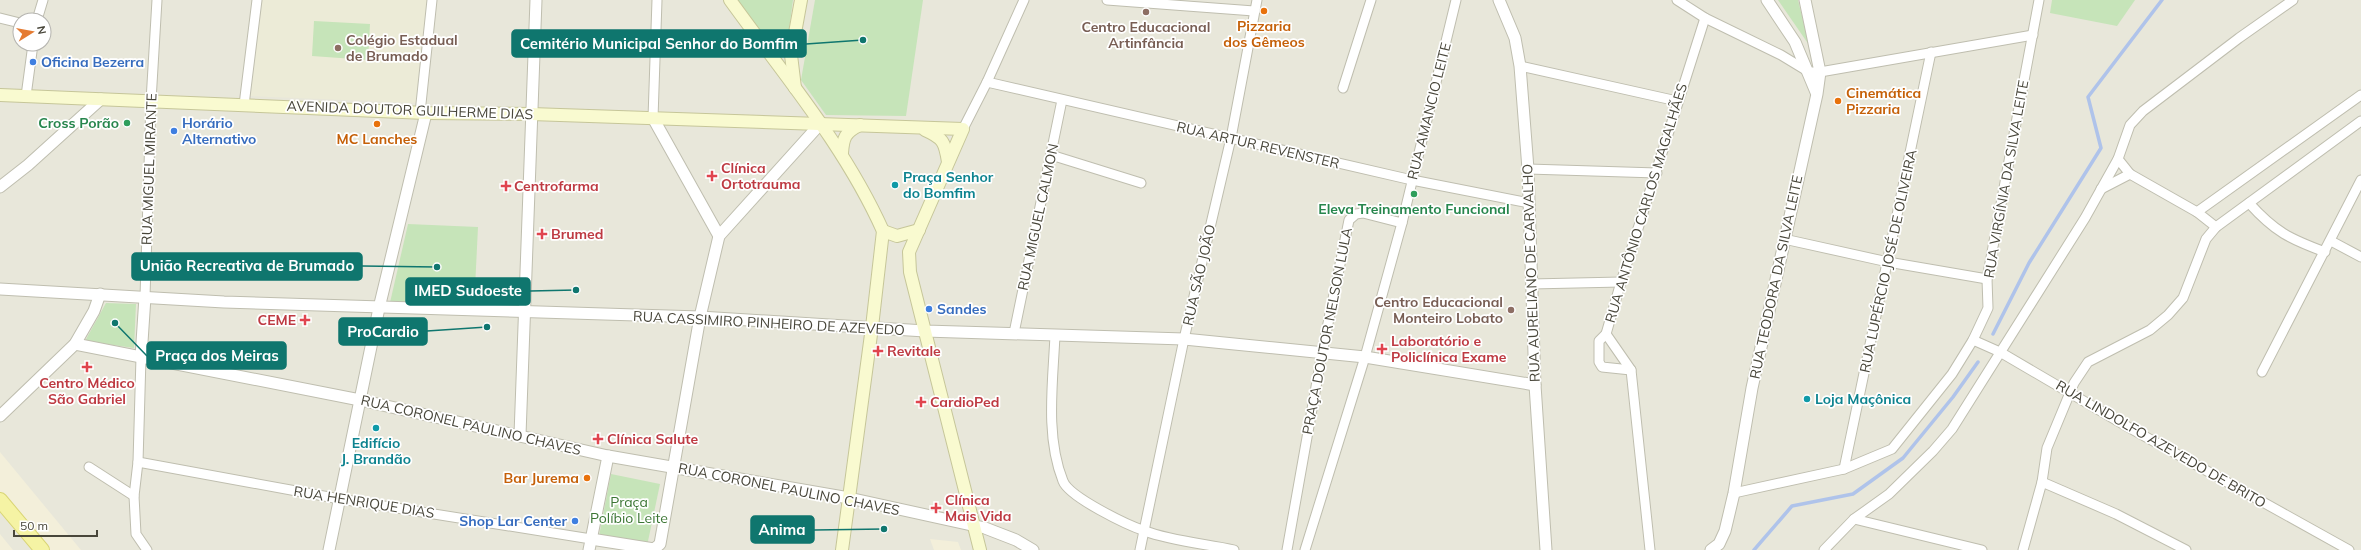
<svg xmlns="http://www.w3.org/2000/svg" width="2361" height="550" font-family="Mulish,sans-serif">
<rect width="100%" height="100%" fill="#f4f4ec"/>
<path fill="#e8e7da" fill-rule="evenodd" d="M0,0H2361V550H0ZM20,20H44V44H20Z"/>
<g fill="#f3efda">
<path d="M0,452L81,550H40L0,502Z"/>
<path d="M0,534L13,550H0Z"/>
<path d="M930,539L958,542L961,550H934Z"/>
</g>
<path fill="#ecebd7" d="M260,0H427L418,103L247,96Z"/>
<g fill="#c6e4b9">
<path d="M734,0H793L787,45L775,52Z"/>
<path d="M815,0H923L906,116L826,115L801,80Z"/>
<path d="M1778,0H1798L1809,45Z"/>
<path d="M2052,0H2135L2117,26L2050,13Z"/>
<path d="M314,21L370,24L368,60L312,56Z"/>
<path d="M408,224L478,227L474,309L389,307Z"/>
<path d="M106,303L136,304L134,348L85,341Z"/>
<path d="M611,474L660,484L647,546L599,536Z"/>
</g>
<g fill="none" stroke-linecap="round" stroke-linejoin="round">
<g stroke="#afc3ea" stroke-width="3.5">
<path d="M1993,334L2029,263L2101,148L2088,97L2162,0"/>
<path d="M1754,550L1792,506L1853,494L1903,458L1953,397L1978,362"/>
</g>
<defs>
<g id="minor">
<path d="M1107,0L1254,11"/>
<path d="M1677,0L1705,18L1781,55L1809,72H1820L2033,35"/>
<path d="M0,18L20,23"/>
<path d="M37,20L43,0"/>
<path d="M1520,66L1677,101"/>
<path d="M987,82L1412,180L1529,203"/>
<path d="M1343,88L1371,0"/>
<path d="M26,96L33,44"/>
<path d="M244,105L257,0"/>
<path d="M420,113L432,0"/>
<path d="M653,118L657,0"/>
<path d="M963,129L987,82L1024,0"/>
<path d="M1051,155L1141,183"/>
<path d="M2118,159L2130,174"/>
<path d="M1528,169L1657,173"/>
<path d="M2101,189L2130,174L2197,212L2216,227"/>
<path d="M2249,203C2275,232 2290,239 2325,252"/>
<path d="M2197,212L2361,95"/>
<path d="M1784,239L1888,262L1987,279"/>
<path d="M2331,241L2361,257"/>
<path d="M1531,284L1621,282"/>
<path d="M145,297L151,101L157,0"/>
<path d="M1014,333L1062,100"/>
<path d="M1606,334L1599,341V362L1602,367L1631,370"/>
<path d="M1055,335C1053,382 1045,436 1063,481C1069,497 1127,525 1145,531C1171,541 1207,544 1234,550"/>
<path d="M1973,340L2000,352L2128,427L2349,550"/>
<path d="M141,357L138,462L134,496L136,534L147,550"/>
<path d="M2262,372L2361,180"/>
<path d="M138,462L340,499L591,539"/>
<path d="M89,467L134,496"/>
<path d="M1844,469L1931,52"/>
<path d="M2042,482L2116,514L2186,550"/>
<path d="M1734,493L1844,469L1892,449L1952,374L1973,340L1988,308L1987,279L2039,0"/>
<path d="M1854,519L1982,550"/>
<path d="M1140,550L1184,339L1231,138L1257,0"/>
<path d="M1287,550L1322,353L1349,220L1356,214L1363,213L1402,223"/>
<path d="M1305,550L1365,357L1402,223L1456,0"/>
<path d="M1650,550L1631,370L1606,334L1621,282L1705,18"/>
<path d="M1824,550L1854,519L1889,494L1933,451L1952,429L2085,218L2118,159L2130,125L2143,111L2239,38L2293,0"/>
<path d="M2023,550L2042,482L2047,448L2074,383L2088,362L2150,330L2168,315L2183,298L2206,239L2216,227L2361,121"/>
</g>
<g id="tertiary">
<path d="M1499,0L1515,38L1520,66L1528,169L1535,385L1546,550"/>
<path d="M1767,0L1795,42L1816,92"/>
<path d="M653,118L719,236"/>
<path d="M0,187L28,165L101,99"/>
<path d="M0,289L224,302L700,317L925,331L1184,339L1365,357L1535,385"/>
<path d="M75,344L360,400L608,456L849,498L985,528L1016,540L1033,550"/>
<path d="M141,357L145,297"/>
<path d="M0,416L75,344L94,311L100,294"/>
<path d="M520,435L536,0"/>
<path d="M591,539L654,549L660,544L700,317L719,236L821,123"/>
<path d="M329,550L379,308L426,113"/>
<path d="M589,550L608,456"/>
<path d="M1711,550L1719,544L1725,531L1734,493L1752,388L1817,94L1820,72L1805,0"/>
</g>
<g id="secondary">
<path d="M730,0C784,75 845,146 883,231"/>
<path d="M795,88L791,55L801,0"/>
<path d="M0,95L426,113L531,114L963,129L909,252L910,272L980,550"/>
<path d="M925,130C943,138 945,142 948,162"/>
<path d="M842,153C843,138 845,132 860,125"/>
<path d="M883,231L897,236L919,230"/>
<path d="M842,550L872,327L883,231"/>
</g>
<path id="primary" d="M0,500L42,550"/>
</defs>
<use href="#minor" stroke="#bfbeaf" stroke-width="11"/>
<use href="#tertiary" stroke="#bfbeaf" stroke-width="13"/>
<use href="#secondary" stroke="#c6c699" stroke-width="14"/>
<use href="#primary" stroke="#d9d575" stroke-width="16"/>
<use href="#minor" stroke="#fff" stroke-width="9"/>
<use href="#tertiary" stroke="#fff" stroke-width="11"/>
<use href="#secondary" stroke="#f9fad0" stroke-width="12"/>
<use href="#primary" stroke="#f5f3a4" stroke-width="14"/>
</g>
<g fill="#e8710a" stroke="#fff" stroke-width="1.5">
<circle cx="1264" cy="11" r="4"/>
<circle cx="1838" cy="101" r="4"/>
<circle cx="377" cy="124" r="4"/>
<circle cx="587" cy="478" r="4"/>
</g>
<g fill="#8d6e63" stroke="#fff" stroke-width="1.5">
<circle cx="1146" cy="12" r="4"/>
<circle cx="338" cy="48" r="4"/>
<circle cx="1511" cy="310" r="4"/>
</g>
<g fill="#3f7fe0" stroke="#fff" stroke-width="1.5">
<circle cx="33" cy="62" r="4"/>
<circle cx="174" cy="131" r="4"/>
<circle cx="929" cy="309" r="4"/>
<circle cx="575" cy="521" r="4"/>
</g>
<g fill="#2e9e5b" stroke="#fff" stroke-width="1.5">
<circle cx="127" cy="123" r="4"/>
<circle cx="1414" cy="194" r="4"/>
</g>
<g fill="#e0444e" stroke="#fff" stroke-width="1.5">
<path d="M710 170h4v4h4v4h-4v4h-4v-4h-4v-4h4z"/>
<path d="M504 180h4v4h4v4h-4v4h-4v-4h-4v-4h4z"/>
<path d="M540 228h4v4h4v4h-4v4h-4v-4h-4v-4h4z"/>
<path d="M303 314h4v4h4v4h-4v4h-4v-4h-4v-4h4z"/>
<path d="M1380 343h4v4h4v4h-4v4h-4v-4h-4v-4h4z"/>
<path d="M876 345h4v4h4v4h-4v4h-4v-4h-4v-4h4z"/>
<path d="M85 361h4v4h4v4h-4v4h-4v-4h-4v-4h4z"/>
<path d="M919 396h4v4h4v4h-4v4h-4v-4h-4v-4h4z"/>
<path d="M596 433h4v4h4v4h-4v4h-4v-4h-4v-4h4z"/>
<path d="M934 502h4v4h4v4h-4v4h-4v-4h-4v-4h4z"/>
</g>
<g fill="#0f9aa8" stroke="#fff" stroke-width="1.5">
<circle cx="895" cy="185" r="4"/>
<circle cx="1807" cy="399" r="4"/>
<circle cx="376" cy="428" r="4"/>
</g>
<g text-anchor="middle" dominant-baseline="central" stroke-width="3.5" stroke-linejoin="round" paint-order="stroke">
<g font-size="14" font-weight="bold" fill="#c56008" stroke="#fff">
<text x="1264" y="26">Pizzaria<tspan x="1264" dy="16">dos Gêmeos</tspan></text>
<text x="1846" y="93" text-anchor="start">Cinemática<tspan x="1846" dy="16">Pizzaria</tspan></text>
<text x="377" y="139">MC Lanches</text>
<text x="579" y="478" text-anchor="end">Bar Jurema</text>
</g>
<g font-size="14" font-weight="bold" fill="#785e54" stroke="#fff">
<text x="1146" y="27">Centro Educacional<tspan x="1146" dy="16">Artinfância</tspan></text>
<text x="346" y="40" text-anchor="start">Colégio Estadual<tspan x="346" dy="16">de Brumado</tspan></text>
<text x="1503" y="302" text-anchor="end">Centro Educacional<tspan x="1503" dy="16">Monteiro Lobato</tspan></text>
</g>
<g font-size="14" font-weight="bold" fill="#366cbe" stroke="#fff" text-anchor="start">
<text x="41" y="62">Oficina Bezerra</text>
<text x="182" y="123">Horário<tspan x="182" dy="16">Alternativo</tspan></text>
<text x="937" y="309">Sandes</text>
<text x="567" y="521" text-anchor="end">Shop Lar Center</text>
</g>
<g font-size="14" fill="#48463a" stroke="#fff">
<text transform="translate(410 110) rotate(2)">AVENIDA DOUTOR GUILHERME DIAS</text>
<text transform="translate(1429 111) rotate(-76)">RUA AMANCIO LEITE</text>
<text transform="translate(1258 145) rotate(13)">RUA ARTUR REVENSTER</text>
<text transform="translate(149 169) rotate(-88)">RUA MIGUEL MIRANTE</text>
<text transform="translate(2006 179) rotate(-80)">RUA VIRGÍNIA DA SILVA LEITE</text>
<text transform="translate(1646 203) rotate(-73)">RUA ANTÔNIO CARLOS MAGALHÃES</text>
<text transform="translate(1038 217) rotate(-78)">RUA MIGUEL CALMON</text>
<text transform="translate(1888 261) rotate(-78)">RUA LUPÉRCIO JOSÉ DE OLIVEIRA</text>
<text transform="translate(1531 273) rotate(-92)">RUA AURELIANO DE CARVALHO</text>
<text transform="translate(1199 275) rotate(-77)">RUA SÃO JOÃO</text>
<text transform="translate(1776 277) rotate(-78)">RUA TEODORA DA SILVA LEITE</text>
<text transform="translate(769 323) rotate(3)">RUA CASSIMIRO PINHEIRO DE AZEVEDO</text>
<text transform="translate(1327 331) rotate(-79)">PRAÇA DOUTOR NELSON LULA</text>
<text transform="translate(471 425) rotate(13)">RUA CORONEL PAULINO CHAVES</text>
<text transform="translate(2161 444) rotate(30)">RUA LINDOLFO AZEVEDO DE BRITO</text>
<text transform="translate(789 489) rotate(11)">RUA CORONEL PAULINO CHAVES</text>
<text transform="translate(364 502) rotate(9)">RUA HENRIQUE DIAS</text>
</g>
<g font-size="14" font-weight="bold" fill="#27864d" stroke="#fff" text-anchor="end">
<text x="119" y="123">Cross Porão</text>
<text x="1414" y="209" text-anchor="middle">Eleva Treinamento Funcional</text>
</g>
<g font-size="14" font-weight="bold" fill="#be3a42" stroke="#fff" text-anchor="start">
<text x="721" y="168">Clínica<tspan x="721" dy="16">Ortotrauma</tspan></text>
<text x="514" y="186">Centrofarma</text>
<text x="551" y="234">Brumed</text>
<text x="296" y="320" text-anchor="end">CEME</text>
<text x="1391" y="341">Laboratório e<tspan x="1391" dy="16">Policlínica Exame</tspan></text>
<text x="887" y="351">Revitale</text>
<text x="87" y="383" text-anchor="middle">Centro Médico<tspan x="87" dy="16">São Gabriel</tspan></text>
<text x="930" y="402">CardioPed</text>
<text x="607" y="439">Clínica Salute</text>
<text x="945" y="500">Clínica<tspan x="945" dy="16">Mais Vida</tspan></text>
</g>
<g font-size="14" font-weight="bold" fill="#0d838f" stroke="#fff" text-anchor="start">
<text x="903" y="177">Praça Senhor<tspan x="903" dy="16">do Bomfim</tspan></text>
<text x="1815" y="399">Loja Maçônica</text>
<text x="376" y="443" text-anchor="middle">Edifício<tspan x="376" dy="16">J. Brandão</tspan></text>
</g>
<g font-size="14" fill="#3a7532" stroke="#fff">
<text x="629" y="502">Praça<tspan x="629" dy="16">Políbio Leite</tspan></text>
</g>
</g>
<path fill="none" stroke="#0f766e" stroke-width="1.5" d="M863 40L806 44M437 267L362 266M576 290L530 291M487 327L427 331M115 323L147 356M884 529L814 530"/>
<g fill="#0f766e" stroke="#fff" stroke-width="1.5">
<circle cx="863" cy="40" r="4"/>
<circle cx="437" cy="267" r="4"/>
<circle cx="576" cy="290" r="4"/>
<circle cx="487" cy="327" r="4"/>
<circle cx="115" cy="323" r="4"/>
<circle cx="884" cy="529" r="4"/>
</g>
<g fill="#0f766e" stroke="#0f766e" stroke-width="1.5">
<rect x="512" y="30" width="294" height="27" rx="4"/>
<rect x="132" y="253" width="230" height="27" rx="4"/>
<rect x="406" y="278" width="124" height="27" rx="4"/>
<rect x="339" y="318" width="88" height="27" rx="4"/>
<rect x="147" y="342" width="139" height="27" rx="4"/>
<rect x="751" y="516" width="63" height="27" rx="4"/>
</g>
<g font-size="15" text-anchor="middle" font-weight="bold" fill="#fff">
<text x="659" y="49">Cemitério Municipal Senhor do Bomfim</text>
<text x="247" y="271">União Recreativa de Brumado</text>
<text x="468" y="296">IMED Sudoeste</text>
<text x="383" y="337">ProCardio</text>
<text x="217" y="361">Praça dos Meiras</text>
<text x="782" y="535">Anima</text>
</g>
<g transform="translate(32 32) rotate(79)"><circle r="19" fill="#ffffff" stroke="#b6b5b0"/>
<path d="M0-3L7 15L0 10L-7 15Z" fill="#e57b32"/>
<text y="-6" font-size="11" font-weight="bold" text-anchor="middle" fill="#48463a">N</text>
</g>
<path d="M14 530v6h83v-6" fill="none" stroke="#48463a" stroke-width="2"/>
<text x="20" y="530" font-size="12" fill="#48463a" stroke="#ffffff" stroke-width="3" paint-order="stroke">50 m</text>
</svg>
